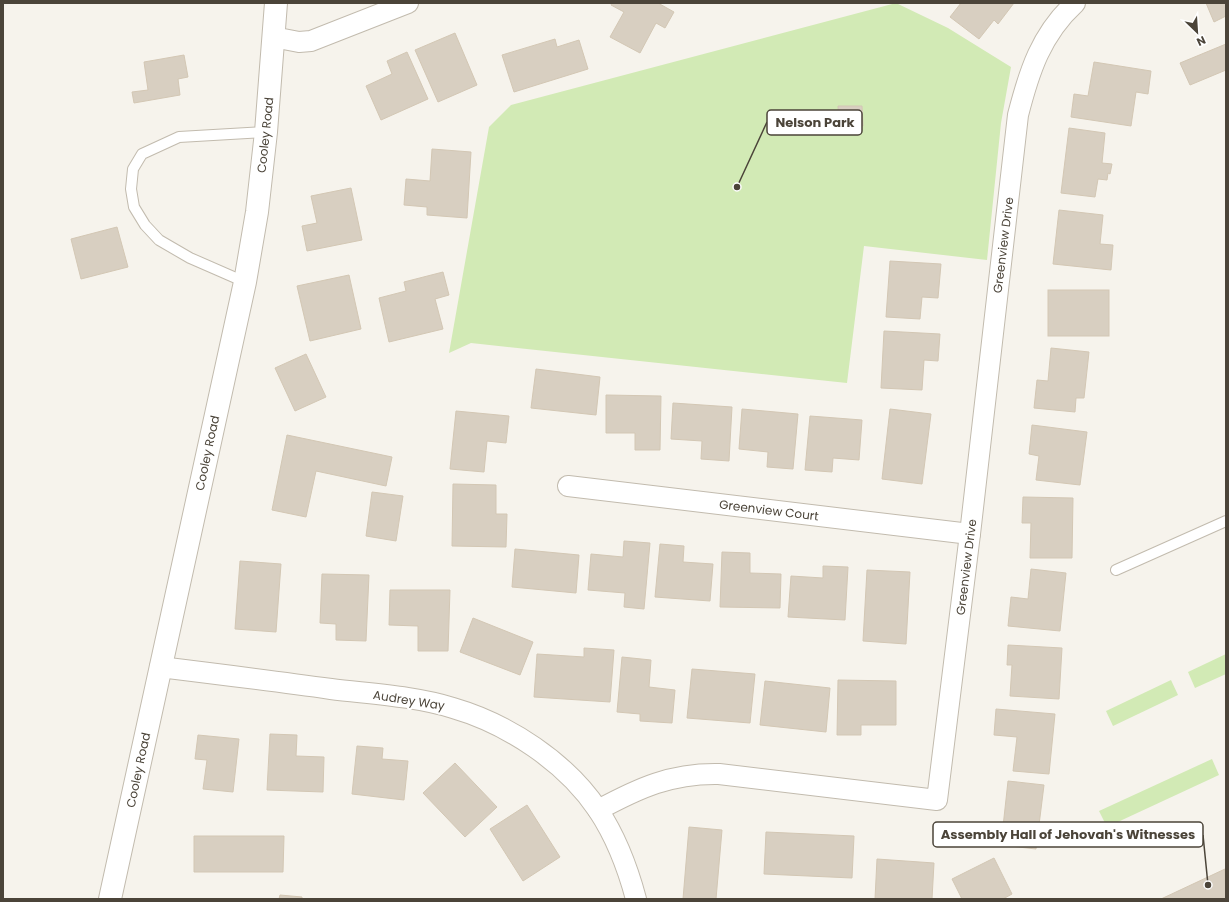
<svg xmlns="http://www.w3.org/2000/svg" width="1229" height="902" font-family="Poppins,sans-serif">
<rect width="100%" height="100%" fill="#f6f3ec"/>
<g fill="#d2eab5">
<path d="M896,3L948,28L1011,67L1001,123L987,260L864,246L847,383L471,343L449,353L489,127L511,105Z"/>
<path d="M1226,654V674L1195,688L1188,672Z"/>
<path d="M1171,680L1178,695L1113,726L1106,711Z"/>
<path d="M1212,759L1219,775L1107,827L1099,811Z"/>
</g>
<g fill="#d8cfc1" stroke="#d3c7b4">
<path d="M612,3H658L674,12L665,28L656,23L640,53L610,37L624,12L611,5Z"/>
<path d="M961,3H1014L998,24L994,20L979,39L950,17Z"/>
<path d="M1206,3H1226V16L1214,22Z"/>
<path d="M455,33L477,85L438,102L415,50Z"/>
<path d="M555,39L557,47L579,40L588,69L514,92L502,55Z"/>
<path d="M1226,44V70L1190,85L1180,63Z"/>
<path d="M407,52L428,99L381,120L366,86L392,74L387,61Z"/>
<path d="M184,55L188,77L178,79L180,95L134,103L132,92L148,90L144,62Z"/>
<path d="M1094,62L1151,71L1148,94L1136,92L1131,126L1071,117L1074,94L1088,96Z"/>
<path d="M838,106H862L863,126L839,127Z"/>
<path d="M1069,128L1105,133L1102,163L1112,164L1110,174L1108,173L1107,180L1098,179L1095,197L1061,193Z"/>
<path d="M432,149L471,152L467,218L427,215V207L404,205L406,179L430,181Z"/>
<path d="M351,188L362,240L307,251L302,226L317,223L311,196Z"/>
<path d="M1059,210L1103,215L1100,244L1113,245L1111,270L1053,264Z"/>
<path d="M117,227L128,267L81,279L71,239Z"/>
<path d="M890,261L941,264L938,298L922,297L920,319L886,317Z"/>
<path d="M443,272L449,295L435,299L443,329L389,342L379,298L406,291L404,282Z"/>
<path d="M349,275L361,329L310,341L297,286Z"/>
<rect x="1048" y="290" width="61" height="46"/>
<path d="M884,331L940,334L938,361L924,360L922,390L881,388Z"/>
<path d="M1051,348L1089,352L1084,398H1076L1075,412L1034,408L1037,380L1048,381Z"/>
<path d="M306,354L326,397L295,411L275,368Z"/>
<path d="M536,369L600,377L596,415L531,408Z"/>
<path d="M606,395L661,396L660,450H635V433H606Z"/>
<path d="M673,403L732,407L729,461L701,459L702,441L671,439Z"/>
<path d="M742,409L798,414L793,469L767,467L768,452L739,449Z"/>
<path d="M890,409L931,414L922,484L882,479Z"/>
<path d="M456,411L509,416L506,443L487,441L484,472L450,469Z"/>
<path d="M810,416L862,420L859,460L833,458L832,472L805,470Z"/>
<path d="M1032,425L1087,432L1080,485L1036,480L1039,456L1029,454Z"/>
<path d="M287,435L392,457L386,486L316,471L306,517L272,510Z"/>
<path d="M453,484L496,485V514H507L506,547L452,546Z"/>
<path d="M372,492L403,496L396,541L366,536Z"/>
<path d="M1023,497L1073,498L1072,558H1030L1031,523H1022Z"/>
<path d="M624,541L650,543L644,609L624,607L625,593L588,590L591,554L623,557Z"/>
<path d="M660,544L684,546L683,562L713,564L710,601L655,597Z"/>
<path d="M515,549L579,555L576,593L512,587Z"/>
<path d="M722,552L750,553V573L781,574L780,608L720,607Z"/>
<path d="M240,561L281,564L276,632L235,629Z"/>
<path d="M823,566L848,567L845,620L788,617L791,576L823,578Z"/>
<path d="M1031,569L1066,573L1060,631L1008,626L1011,597L1028,599Z"/>
<path d="M867,570L910,572L906,644L863,641Z"/>
<path d="M322,574L369,575L366,641L336,640V624L320,623Z"/>
<path d="M390,590H450L448,651H418V626L389,625Z"/>
<path d="M473,618L533,642L520,675L460,652Z"/>
<path d="M1008,645L1062,648L1059,699L1010,696L1012,665H1007Z"/>
<path d="M584,648L614,650L610,702L534,697L537,654L584,657Z"/>
<path d="M622,657L651,660L649,687L675,690L672,723L640,721V714L617,712Z"/>
<path d="M692,669L755,674L750,723L687,718Z"/>
<path d="M838,680L896,681V725H861V735H837Z"/>
<path d="M765,681L830,688L826,732L760,725Z"/>
<path d="M996,709L1055,714L1049,774L1013,771L1017,737L994,735Z"/>
<path d="M270,734L297,735L296,756L324,757L323,792L267,790Z"/>
<path d="M198,735L239,739L233,792L203,789L207,760L195,759Z"/>
<path d="M357,746L383,748L382,759L408,761L404,800L352,794Z"/>
<path d="M455,763L497,807L465,837L423,793Z"/>
<path d="M1008,781L1044,785L1036,849L1001,845Z"/>
<path d="M527,805L560,857L523,881L490,829Z"/>
<path d="M689,827L722,830L716,899H683Z"/>
<path d="M766,832L854,836L852,878L764,874Z"/>
<path d="M194,836H284L283,872H194Z"/>
<path d="M994,858L1012,894L1003,899H962L952,879Z"/>
<path d="M877,859L934,863L932,899H875Z"/>
<path d="M1225,869L1226,899H1161Z"/>
<path d="M280,895L302,897V899H279Z"/>
</g>
<g fill="none" stroke-linecap="round" stroke-linejoin="round">
<defs>
<g id="service">
<path d="M245,282L190,258L159,240L145,225L134,207L131,189L133,169L142,154L179,137L266,132"/>
<path d="M1116,570L1226,521"/>
</g>
<g id="minor">
<path d="M273,37L299,42L311,41L408,3"/>
<path d="M568,486L970,534"/>
<path d="M160,667C217,674 274,681 331,689C371,694 414,696 453,708C508,724 566,762 598,810C616,837 628,869 636,899"/>
<path d="M598,810C639,788 671,773 719,774L937,800L970,534L1018,115C1029,72 1041,34 1075,3"/>
</g>
<path id="tertiary" d="M110,899L245,282L257,212L266,132L276,3"/>
</defs>
<use href="#service" stroke="#c2bbae" stroke-width="12"/>
<use href="#minor" stroke="#c2bbae" stroke-width="22"/>
<use href="#tertiary" stroke="#c2bbae" stroke-width="24"/>
<use href="#service" stroke="#fff" stroke-width="10"/>
<use href="#minor" stroke="#fff" stroke-width="20"/>
<use href="#tertiary" stroke="#fff" stroke-width="22"/>
</g>
<g text-anchor="middle" dominant-baseline="central" stroke-width="4" stroke-linejoin="round" paint-order="stroke">
<g font-size="12" fill="#4b4439" stroke="#fff">
<text transform="translate(265 135) rotate(-84)">Cooley Road</text>
<text transform="translate(1003 245) rotate(-83)">Greenview Drive</text>
<text transform="translate(207 453) rotate(-78)">Cooley Road</text>
<text transform="translate(769 510) rotate(7)">Greenview Court</text>
<text transform="translate(966 567) rotate(-83)">Greenview Drive</text>
<text transform="translate(409 700) rotate(9)">Audrey Way</text>
<text transform="translate(138 770) rotate(-78)">Cooley Road</text>
</g>
</g>
<path fill="none" stroke="#4b4439" stroke-width="1.5" d="M737 187L767 122M1208 885L1203 835"/>
<g fill="#4b4439" stroke="#fff" stroke-width="1.5">
<circle cx="737" cy="187" r="4"/>
<circle cx="1208" cy="885" r="4"/>
</g>
<g fill="#fff" stroke="#4b4439" stroke-width="1.5">
<rect x="767" y="110" width="95" height="25" rx="4"/>
<rect x="933" y="822" width="270" height="25" rx="4"/>
</g>
<g font-size="13" text-anchor="middle" font-weight="bold" fill="#4b4439">
<text x="815" y="127">Nelson Park</text>
<text x="1068" y="839">Assembly Hall of Jehovah's Witnesses</text>
</g>
<rect width="1229" height="902" fill="none" stroke="#4b4439" stroke-width="8"/>
<g transform="translate(1197 32) rotate(155)" stroke="#ffffff" stroke-width="3" paint-order="stroke">
<path d="M0-3L7 15L0 10L-7 15Z" fill="#4b4439"/>
<text y="-6" font-size="11" font-weight="bold" text-anchor="middle" fill="#4b4439">N</text>
</g>
</svg>
